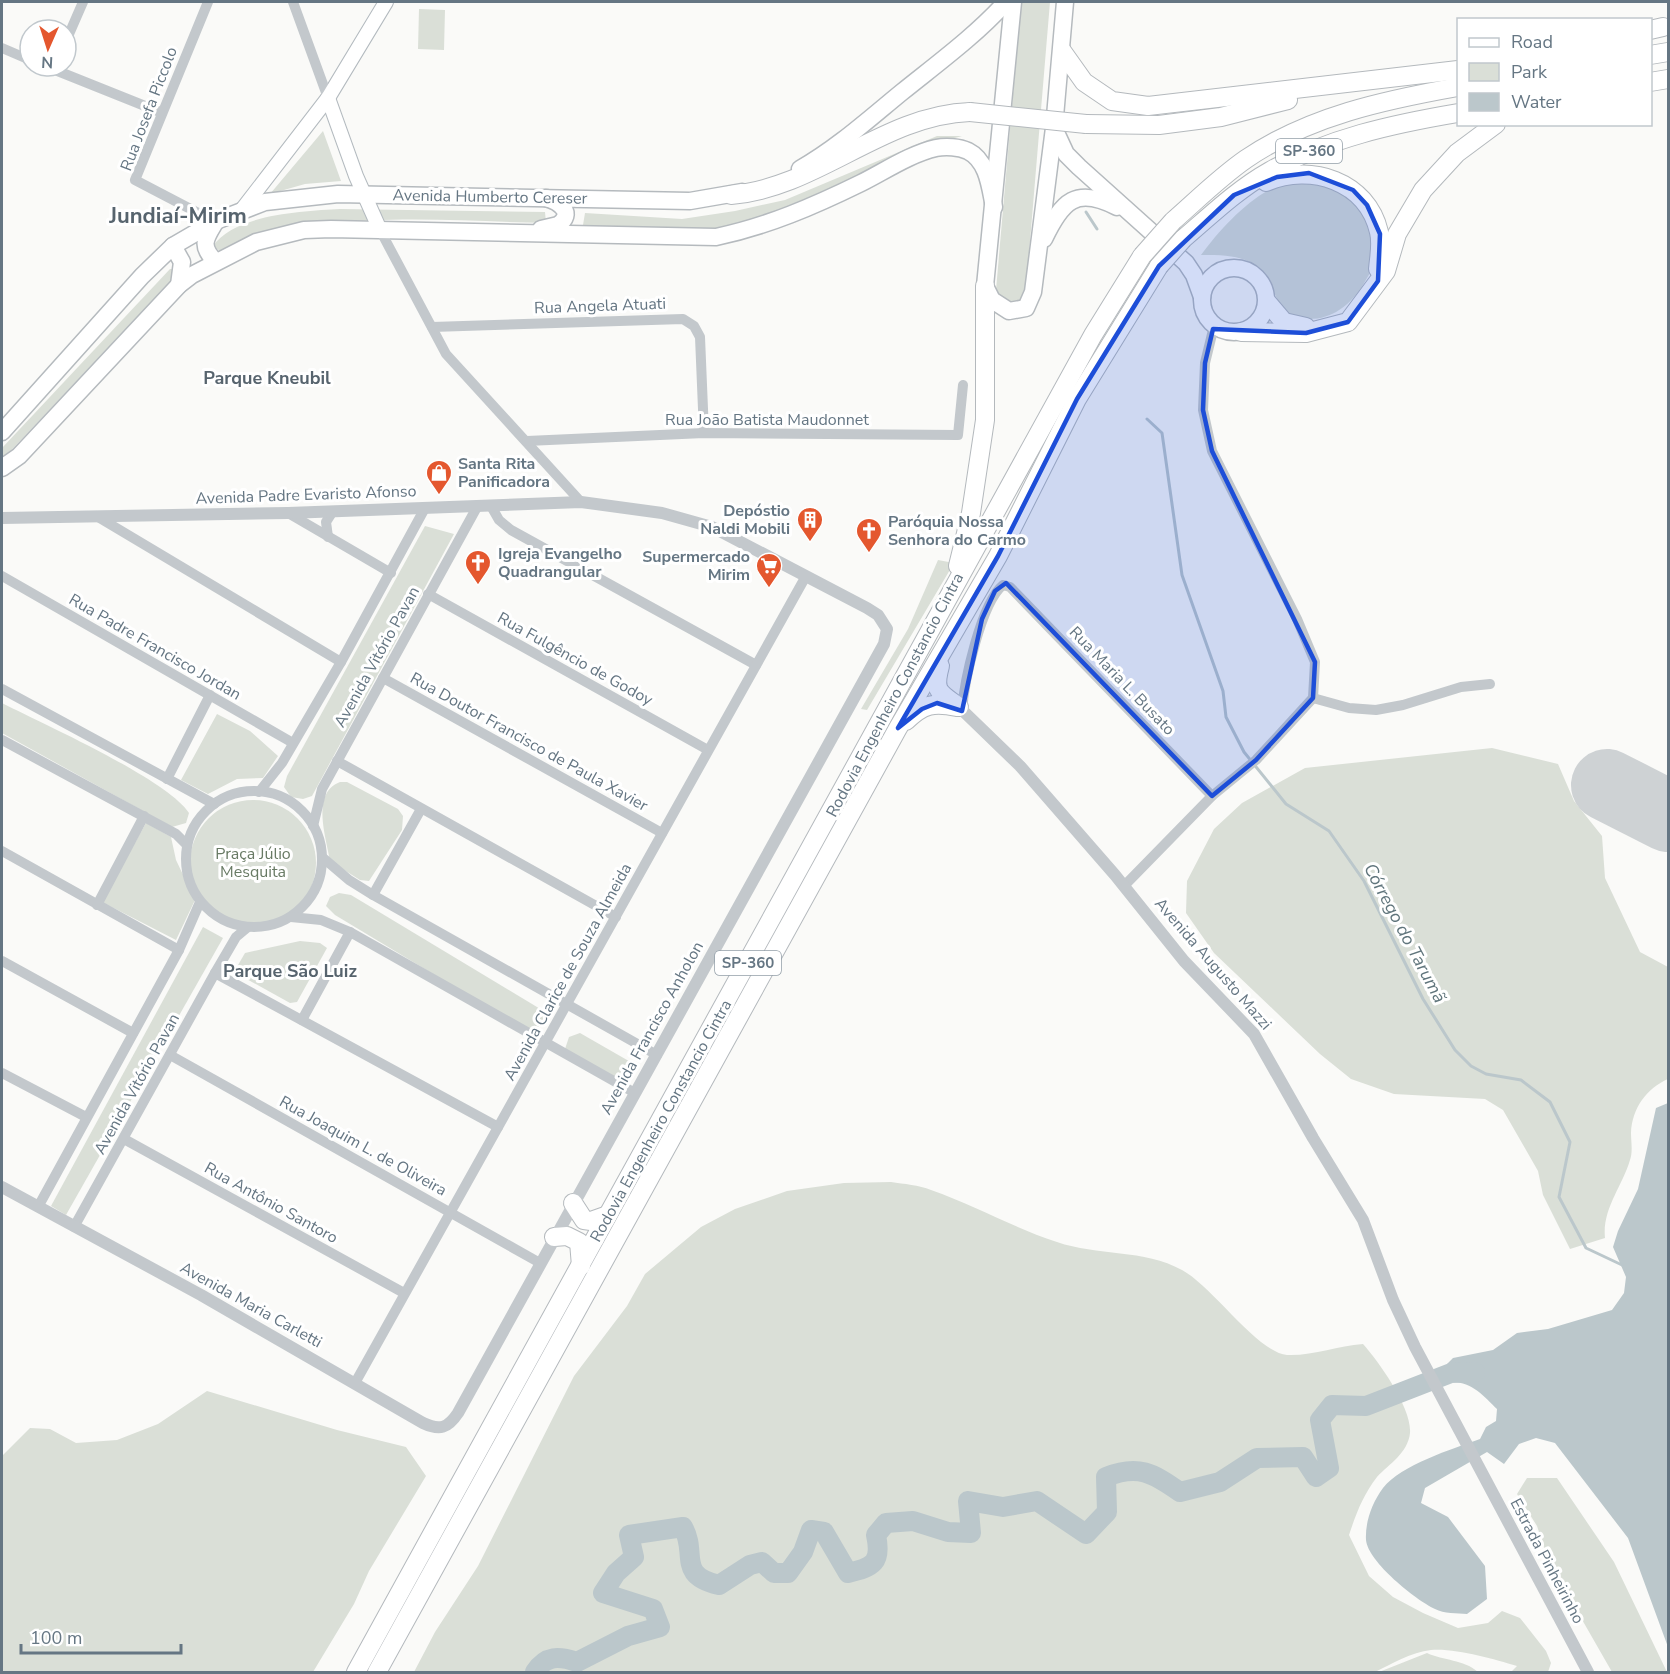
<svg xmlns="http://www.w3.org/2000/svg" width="1670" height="1674" font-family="'Nunito Sans',sans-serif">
<rect width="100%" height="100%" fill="#fafaf8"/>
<g fill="#dadfd7">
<path d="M1021,2H1050L1026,289L1020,301L1002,302L996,290Z"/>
<path d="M419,9L445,10L444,50L418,49Z"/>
<path d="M323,131L341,181L305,184L270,194Z"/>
<path d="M937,136H962L920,148L799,205L719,231L589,230L583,225L585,213L682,219L735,211L785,200Z"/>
<path d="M1301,180C1314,184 1330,186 1342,191C1365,203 1376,240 1373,264C1372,271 1366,279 1363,285C1344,315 1314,329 1281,311C1266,263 1251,254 1201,255C1218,232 1243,204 1269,190C1279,185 1291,183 1301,180Z"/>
<path d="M340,209L545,212L546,223C437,221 322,208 220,251L213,246C235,214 304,211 340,209Z"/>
<path d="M170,269H177V275L2,460V448Z"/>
<path d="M425,526L454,534L312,796L303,799L291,797L284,787L287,776Z"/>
<path d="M938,560L954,563L867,710L861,709L908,629Z"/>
<path d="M2,703C43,724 167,779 189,813L186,823L172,827L2,733Z"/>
<path d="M217,714L250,731L278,756L263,778L237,779L208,794L181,780Z"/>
<path d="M1492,748L1558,764L1574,801L1602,836L1605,878L1640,952L1668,967V1079C1647,1088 1632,1108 1631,1133C1631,1141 1633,1152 1630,1160C1622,1187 1602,1209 1605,1238L1570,1249L1543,1195L1538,1171L1503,1110L1485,1099L1394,1094L1351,1079L1320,1054L1214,953L1186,913L1187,881L1214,829L1242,803L1305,768Z"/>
<path d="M340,782H347L398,809L403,816L402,830L369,881L360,880L330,861C327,839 310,793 340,782Z"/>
<circle cx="253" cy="863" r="63"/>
<path d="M146,823L171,837L176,860L195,900L176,940L102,902Z"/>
<path d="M339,893L351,895L542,1010L546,1018L533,1034L335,915L326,906L330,897Z"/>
<path d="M203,927L223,938L66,1215L51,1206Z"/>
<path d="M300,941L320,943L327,948L297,1002L290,1003L234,972L245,953Z"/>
<path d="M580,1033L634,1064L624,1082L565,1049L569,1037Z"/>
<path d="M891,1182C904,1184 919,1185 931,1190C974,1205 1014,1228 1057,1242C1097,1256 1144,1249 1182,1270C1212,1286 1258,1353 1287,1355C1313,1356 1337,1346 1363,1344C1379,1362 1412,1408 1410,1433C1408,1453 1389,1464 1377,1477C1363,1495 1356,1514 1349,1535L1369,1576L1393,1597L1423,1613L1458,1628L1488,1623L1502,1611L1520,1618L1546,1651L1551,1663L1548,1672H1511L1517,1666C1493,1659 1456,1648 1431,1650C1411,1652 1392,1664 1375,1672H414L435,1632L478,1566L574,1376L627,1306L645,1274L701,1227L735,1209L787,1191L844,1183Z"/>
<path d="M207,1391L337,1430L406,1447L426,1476L369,1571L354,1604L313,1672H2V1456L30,1428L50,1429L76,1443L117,1440L158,1424Z"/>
<path d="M1527,1478H1557L1614,1562L1667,1672H1612L1549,1562L1537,1526L1517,1494Z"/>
<path d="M1427,1653C1444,1661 1463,1659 1478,1672H1379Z"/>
</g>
<path fill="#bbc7cb" d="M1668,1103V1647L1628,1538L1555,1443L1536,1438L1519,1444L1504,1464L1487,1452L1425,1488L1421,1503L1448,1517L1485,1566L1487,1599L1467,1614C1457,1613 1444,1614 1435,1609C1416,1600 1368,1562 1366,1540C1365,1522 1372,1503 1383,1488C1401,1465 1452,1449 1480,1439L1486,1427L1496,1421L1497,1409C1484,1396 1471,1381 1451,1382L1447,1364L1453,1358L1493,1350L1517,1333L1548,1329L1612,1310L1624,1293L1626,1277L1613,1247L1618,1231L1638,1189L1656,1108Z"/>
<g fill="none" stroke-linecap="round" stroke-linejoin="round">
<g stroke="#bbc7cb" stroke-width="3">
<path d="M1086,212L1097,229"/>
<path d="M1147,419L1162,433L1182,575L1223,691L1226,717L1244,752L1286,804L1329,831L1364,881L1423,999L1455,1050L1471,1066L1486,1074L1521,1080L1550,1102L1570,1142L1559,1197L1586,1248L1622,1265"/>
</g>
<path stroke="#bbc7cb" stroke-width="20" d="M535,1672C546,1655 559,1656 577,1662L628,1636L660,1627L653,1609L603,1593L616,1573L634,1557L629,1535L683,1527C698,1554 676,1575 719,1585L750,1565L762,1562L774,1573H788L803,1552L811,1530L824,1532L848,1573C873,1567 882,1563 876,1535L886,1523L913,1521L948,1532L971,1533L968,1501L1003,1507L1037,1501L1086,1534L1107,1512L1106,1477C1138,1464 1153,1473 1180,1492L1220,1482L1257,1458L1303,1457L1316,1477L1329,1468L1320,1420L1332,1405L1366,1406L1451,1373L1475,1372"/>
<path stroke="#ced2d4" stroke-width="28" d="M1638,801L1668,795"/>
<path stroke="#ced2d4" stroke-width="72" d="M1607,785L1668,816"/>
<defs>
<g id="secondary">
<path d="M328,98L356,176L380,230"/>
<path d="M241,211L328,98L386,2"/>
</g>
<g id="primary">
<path d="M1013,2L985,286L992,300L1009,311L1026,308L1033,292L1054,128L1065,2"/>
<path d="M1054,128L1066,154L1079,167L1186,263L1194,275L1202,297"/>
<path d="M800,169C837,148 869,119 902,92C938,63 975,36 1006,2"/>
<path d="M541,229L558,225C575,213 560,202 546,198"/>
<path d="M1044,239C1062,201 1076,186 1117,207"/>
<path d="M173,246L182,262L179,285"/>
<path d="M215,261C199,245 206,238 216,221"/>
<circle cx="1234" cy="300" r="32"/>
<path d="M2,432L142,276L173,246L216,221L265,202L338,194L690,201L742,192"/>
<path d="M2,468L19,456L179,285L192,275L256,242L304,230L331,229L716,237C768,226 814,206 861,183C885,171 910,154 936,148C946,146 959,147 968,151C988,161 990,188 994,207"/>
</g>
<g id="motorway">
<path d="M1650,30L1663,27"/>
<path d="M1062,51L1084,82L1112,101L1148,106L1458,70"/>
<path d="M1650,55L1668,52"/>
<path d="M1650,82L1668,79"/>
<path d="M1086,124L1159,125L1221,117L1288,100"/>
<path d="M1266,182C1311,163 1367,181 1379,232C1382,244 1379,257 1378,269"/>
<path d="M731,195C817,188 883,115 970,112"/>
<path d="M1173,221C1197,200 1220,177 1246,159C1309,116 1385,100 1458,87"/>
<path d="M1183,239C1211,215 1238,189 1270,171C1328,138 1393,124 1458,113"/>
<path d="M1267,302L1284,322L1306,327"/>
<path d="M1241,332L1306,333L1348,322L1386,271L1397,234L1423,190L1457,153L1496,124"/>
<path d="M958,566L971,513L985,420V286"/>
<path d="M940,666C933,692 939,692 959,707"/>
<path d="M906,721C923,704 934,702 957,707"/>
<path d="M573,1203L584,1220L591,1221L608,1215"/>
<path d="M554,1237L567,1236L579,1242L581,1266"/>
<path d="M356,1672L1093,335L1142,256"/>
<path d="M377,1672L898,728L998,556L1077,399L1159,266"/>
</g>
</defs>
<use href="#secondary" stroke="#b3babf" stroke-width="16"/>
<use href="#primary" stroke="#b5babe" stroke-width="19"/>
<use href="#motorway" stroke="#b4b9bd" stroke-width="20"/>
<g stroke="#c3c8cc" stroke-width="10">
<path d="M208,2L135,180L202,215L209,225"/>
<path d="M293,2L328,98"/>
<path d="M66,41L83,2"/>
<path d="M2,48L30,60"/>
<path d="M45,66L160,112"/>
<path d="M380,230L446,354L581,502"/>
<path d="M432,327L683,319L694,326L700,337L704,433"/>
<path d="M527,441L704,433L958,435L963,385"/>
<path d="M491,506L499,520L511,530L756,665"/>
<path d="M288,513L391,573"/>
<path d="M98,517L341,662"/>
<path d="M328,537L326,522L333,511"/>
<path d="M2,576L293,743"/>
<path d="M428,594L708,750"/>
<path d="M383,678L662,833"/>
<path d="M2,689L214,804"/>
<path d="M1313,698L1349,708L1376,710L1403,705L1461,687L1490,684"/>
<path d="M962,711C964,682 981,603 1003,585L1010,587L1212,796"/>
<path d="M2,740L176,834L187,845"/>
<path d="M337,761L616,917"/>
<path d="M167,779L210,695"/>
<circle cx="254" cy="859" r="68"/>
<path d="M259,792L282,763L341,662L425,508"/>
<path d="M313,826L322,789L477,507"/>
<path d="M2,851L179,950"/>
<path d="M322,857L349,880L373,895L657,1055"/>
<path d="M1124,886L1212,796L1256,760L1313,698L1315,662L1297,619L1212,451L1203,410L1205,363L1214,326"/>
<path d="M373,895L421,809"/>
<path d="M97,905L144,816"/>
<path d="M291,917L321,920L350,932L635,1093"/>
<path d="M2,961L133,1033"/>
<path d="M215,973L498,1127"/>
<path d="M302,1020L350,932"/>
<path d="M170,1055L540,1263"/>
<path d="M2,1073L86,1117"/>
<path d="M124,1139L404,1293"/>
<path d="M38,1207L179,950L200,902"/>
<path d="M74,1227L215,973L236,937L248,927"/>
<path d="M355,1383L806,576"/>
</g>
<g stroke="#c3c8cc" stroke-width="12">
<path d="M2,518L288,513L581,502L662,513L712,527L867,608L878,615L887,629L884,644L458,1413C448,1428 440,1431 423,1423L201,1295L2,1187"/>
<path d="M959,707L1020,766L1115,875L1184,961L1254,1034L1313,1138L1363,1220L1393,1300L1415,1347L1588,1672"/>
</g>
<use href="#secondary" stroke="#fff" stroke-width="14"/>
<use href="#primary" stroke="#fff" stroke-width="16"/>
<use href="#motorway" stroke="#fff" stroke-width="18"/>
<defs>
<g id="motorway-bridge">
<path d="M970,112L1086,124"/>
<path d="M1142,256L1173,221"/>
<path d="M1159,266L1183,239"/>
</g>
</defs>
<use href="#motorway-bridge" stroke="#b4b9bd" stroke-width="20" stroke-linecap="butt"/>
<use href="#motorway-bridge" stroke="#fff" stroke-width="18"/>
</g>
<path fill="#1d4ed8" fill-opacity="0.2" stroke="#1d4ed8" stroke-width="4.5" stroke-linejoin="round" d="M1309,173L1353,190L1367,205L1380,234L1378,281L1348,322L1306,333L1213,329L1205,363L1203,410L1212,451L1315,662L1313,698L1256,760L1212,796L1006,583L995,591L982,619L962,711L937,703L922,709L898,728L998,556L1077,399L1159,266L1234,195L1277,177Z"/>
<defs>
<symbol id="shop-pin" viewBox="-11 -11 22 30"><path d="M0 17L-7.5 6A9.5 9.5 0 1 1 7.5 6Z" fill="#e4572e" stroke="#fff"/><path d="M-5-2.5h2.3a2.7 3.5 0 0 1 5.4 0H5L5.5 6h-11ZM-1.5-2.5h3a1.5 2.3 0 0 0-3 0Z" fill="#fff"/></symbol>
<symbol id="building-pin" viewBox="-11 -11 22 30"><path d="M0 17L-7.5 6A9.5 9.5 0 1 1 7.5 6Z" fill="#e4572e" stroke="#fff"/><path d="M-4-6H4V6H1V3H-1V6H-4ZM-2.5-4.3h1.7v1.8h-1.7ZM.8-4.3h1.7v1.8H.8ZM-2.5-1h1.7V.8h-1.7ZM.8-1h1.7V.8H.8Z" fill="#fff"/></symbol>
<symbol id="church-pin" viewBox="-11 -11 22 30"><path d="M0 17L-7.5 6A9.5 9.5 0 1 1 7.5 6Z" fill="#e4572e" stroke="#fff"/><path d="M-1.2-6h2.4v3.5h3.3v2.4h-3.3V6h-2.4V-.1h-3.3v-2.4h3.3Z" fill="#fff"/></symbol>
<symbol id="supermarket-pin" viewBox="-11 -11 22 30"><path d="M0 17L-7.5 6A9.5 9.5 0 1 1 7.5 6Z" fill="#e4572e" stroke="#fff"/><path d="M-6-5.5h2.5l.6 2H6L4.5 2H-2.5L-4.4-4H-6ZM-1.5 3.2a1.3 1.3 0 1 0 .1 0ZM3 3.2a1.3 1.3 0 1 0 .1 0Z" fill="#fff"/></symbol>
</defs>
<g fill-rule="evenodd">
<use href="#shop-pin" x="424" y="458" width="30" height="40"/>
<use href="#building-pin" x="795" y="505" width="30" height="40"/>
<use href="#church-pin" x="854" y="516" width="30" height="40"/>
<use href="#church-pin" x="463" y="548" width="30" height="40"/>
<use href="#supermarket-pin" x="754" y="551" width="30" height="40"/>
</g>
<g text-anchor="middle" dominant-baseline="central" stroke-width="6" stroke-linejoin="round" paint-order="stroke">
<g fill="#fff" stroke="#939fa8" stroke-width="1.5">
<rect x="1276" y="139" width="66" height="24" rx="4.5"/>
<rect x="715" y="951" width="66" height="24" rx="4.5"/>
</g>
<g font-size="15" font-weight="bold" fill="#657683">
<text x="1309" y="151">SP-360</text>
<text x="748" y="963">SP-360</text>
</g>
<g font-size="16" fill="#657683" stroke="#fff">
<text transform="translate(149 109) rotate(-69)">Rua Josefa Piccolo</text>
<text transform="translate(490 197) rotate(1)">Avenida Humberto Cereser</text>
<text transform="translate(600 306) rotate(-2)">Rua Angela Atuati</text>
<text x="767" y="420">Rua João Batista Maudonnet</text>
<text transform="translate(306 495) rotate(-2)">Avenida Padre Evaristo Afonso</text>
<text transform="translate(155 647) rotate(30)">Rua Padre Francisco Jordan</text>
<text transform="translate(377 657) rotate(-61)">Avenida Vitório Pavan</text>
<text transform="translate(575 659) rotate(29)">Rua Fulgêncio de Godoy</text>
<text transform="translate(1122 681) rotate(46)">Rua Maria L. Busato</text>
<text transform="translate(895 695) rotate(-62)">Rodovia Engenheiro Constancio Cintra</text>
<text transform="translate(529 742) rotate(29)">Rua Doutor Francisco de Paula Xavier</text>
<text transform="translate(1213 964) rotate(49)">Avenida Augusto Mazzi</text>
<text transform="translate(568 972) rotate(-61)">Avenida Clarice de Souza Almeida</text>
<text transform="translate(652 1028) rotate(-61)">Avenida Francisco Anholon</text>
<text transform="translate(137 1084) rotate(-61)">Avenida Vitório Pavan</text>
<text transform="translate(661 1121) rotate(-61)">Rodovia Engenheiro Constancio Cintra</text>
<text transform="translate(363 1146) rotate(29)">Rua Joaquim L. de Oliveira</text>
<text transform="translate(271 1203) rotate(29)">Rua Antônio Santoro</text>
<text transform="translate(251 1305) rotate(29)">Avenida Maria Carletti</text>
<text transform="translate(1547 1561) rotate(62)">Estrada Pinheirinho</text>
</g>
<g font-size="16" font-weight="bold" fill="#657683" stroke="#fff" text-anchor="start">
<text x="458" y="464">Santa Rita<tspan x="458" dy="18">Panificadora</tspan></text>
<text x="790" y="511" text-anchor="end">Depóstio<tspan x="790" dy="18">Naldi Mobili</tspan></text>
<text x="888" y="522">Paróquia Nossa<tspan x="888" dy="18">Senhora do Carmo</tspan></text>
<text x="498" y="554">Igreja Evangelho<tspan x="498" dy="18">Quadrangular</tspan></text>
<text x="750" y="557" text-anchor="end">Supermercado<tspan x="750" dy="18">Mirim</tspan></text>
</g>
<g font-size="16" fill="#687a64" stroke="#fff">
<text x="253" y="854">Praça Júlio<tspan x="253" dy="18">Mesquita</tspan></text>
</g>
<g font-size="18" font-weight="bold" fill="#57646e" stroke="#fff">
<text x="267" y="378">Parque Kneubil</text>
<text x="290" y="971">Parque São Luiz</text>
</g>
<g font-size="18" font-style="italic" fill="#60757c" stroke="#fff">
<text transform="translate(1405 933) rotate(62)">Córrego do Tarumã</text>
</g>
<g font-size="22" font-weight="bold" fill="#57646e" stroke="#fff">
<text x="178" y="216">Jundiaí-Mirim</text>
</g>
</g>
<rect width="1670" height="1674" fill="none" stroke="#657683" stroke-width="6"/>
<rect x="1457" y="18" width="195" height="108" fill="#ffffff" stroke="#c1c8cd" stroke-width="1.5"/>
<rect x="1469" y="38" width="30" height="9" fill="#ffffff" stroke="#c1c8cd" stroke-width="1.5"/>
<text x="1511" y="48" font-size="18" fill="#657683">Road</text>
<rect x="1469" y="63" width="30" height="18" fill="#dadfd7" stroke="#c1c8cd" stroke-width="1.5"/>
<text x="1511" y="78" font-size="18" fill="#657683">Park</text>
<rect x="1469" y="93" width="30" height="18" fill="#bbc7cb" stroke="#c1c8cd" stroke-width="1.5"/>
<text x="1511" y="108" font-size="18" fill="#657683">Water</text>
<g transform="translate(48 48) rotate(183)"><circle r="28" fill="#ffffff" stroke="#c1c8cd" stroke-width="1.5"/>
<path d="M0-4.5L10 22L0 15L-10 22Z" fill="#e4572e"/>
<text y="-9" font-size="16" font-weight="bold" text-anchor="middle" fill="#657683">N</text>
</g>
<path d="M21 1644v9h160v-9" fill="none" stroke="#657683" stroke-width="3"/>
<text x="30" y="1644" font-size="18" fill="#657683" stroke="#ffffff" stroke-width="4.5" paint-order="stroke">100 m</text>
</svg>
